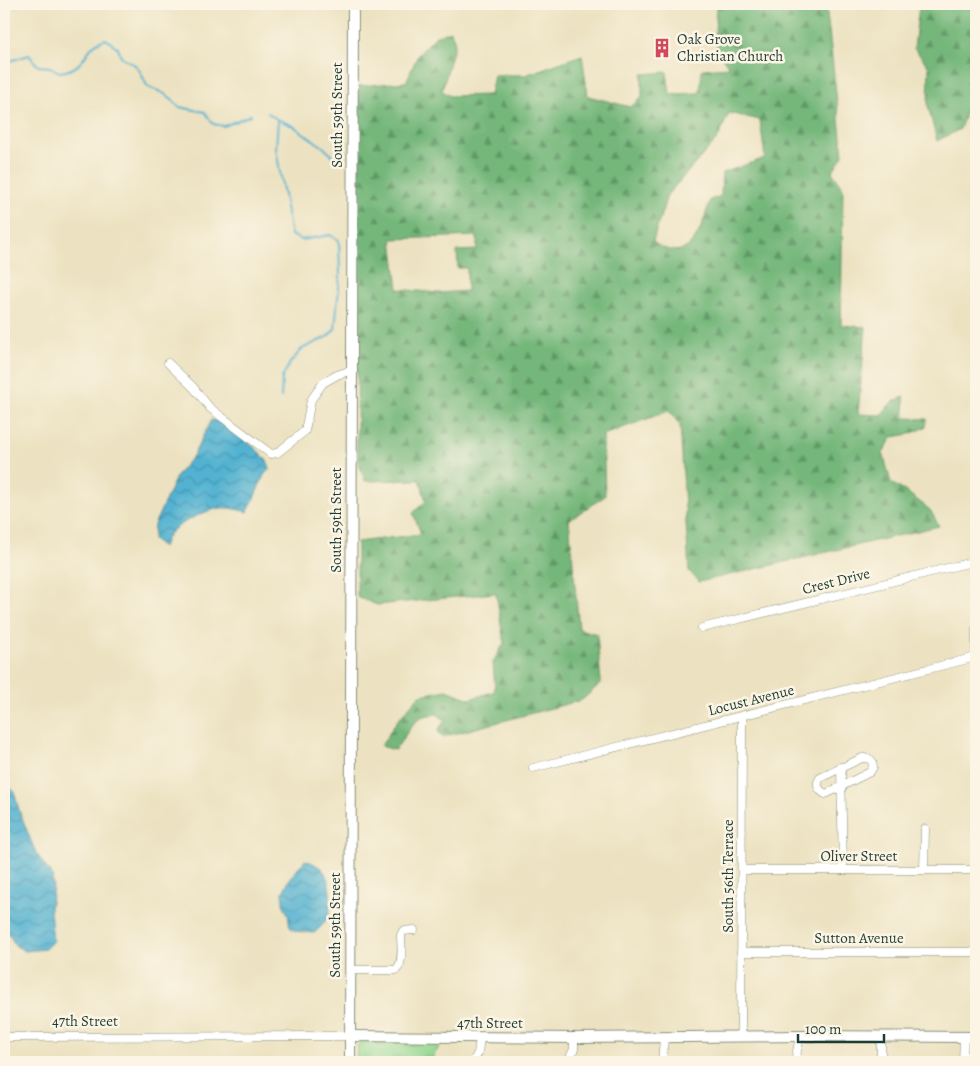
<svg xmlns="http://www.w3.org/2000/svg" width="980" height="1066" font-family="Alegreya,serif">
<defs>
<pattern id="grass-tufts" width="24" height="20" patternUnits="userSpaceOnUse" patternTransform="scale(1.25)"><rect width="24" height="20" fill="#90d68f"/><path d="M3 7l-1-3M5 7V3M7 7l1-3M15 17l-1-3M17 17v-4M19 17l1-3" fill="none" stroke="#75af76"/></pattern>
<pattern id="forest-firs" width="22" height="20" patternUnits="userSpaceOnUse" patternTransform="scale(1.25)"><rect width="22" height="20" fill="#74b77a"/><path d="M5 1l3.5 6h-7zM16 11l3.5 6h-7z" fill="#5f9665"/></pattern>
<pattern id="water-waves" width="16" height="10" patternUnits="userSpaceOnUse" patternTransform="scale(1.25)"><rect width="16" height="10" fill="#52b2d1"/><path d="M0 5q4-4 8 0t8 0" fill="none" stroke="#4392aa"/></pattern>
</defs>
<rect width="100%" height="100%" fill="#fcf5e5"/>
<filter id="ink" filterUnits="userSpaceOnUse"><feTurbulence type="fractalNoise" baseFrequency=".02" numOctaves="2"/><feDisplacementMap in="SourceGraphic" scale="10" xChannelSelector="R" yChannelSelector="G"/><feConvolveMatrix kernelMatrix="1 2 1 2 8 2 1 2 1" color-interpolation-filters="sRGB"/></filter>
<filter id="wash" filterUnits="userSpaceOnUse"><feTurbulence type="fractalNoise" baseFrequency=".0096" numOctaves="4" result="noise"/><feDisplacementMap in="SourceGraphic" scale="20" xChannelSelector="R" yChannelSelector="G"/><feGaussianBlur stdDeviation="1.12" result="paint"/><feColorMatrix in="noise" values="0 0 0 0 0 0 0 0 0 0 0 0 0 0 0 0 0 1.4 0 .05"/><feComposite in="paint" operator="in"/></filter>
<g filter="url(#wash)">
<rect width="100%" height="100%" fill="#ece2c1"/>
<path fill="url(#grass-tufts)" stroke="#588a62" d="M365,1041H441L442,1043L429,1062H357C357,1053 354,1043 365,1041Z"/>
<g fill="url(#forest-firs)" stroke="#4a7a57" fill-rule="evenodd">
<path d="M716,4H826L843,155L832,172L843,188L841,325L866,327L858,414L881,415L891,403L904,397L905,418L927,419L926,427L910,434L892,437L883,453L891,483L908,493L930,510L939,526L699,582L689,571L680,425L669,411L603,435L605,496L569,520L579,629L597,634L601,683L582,700L442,737L438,731L445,720L437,714L423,716L413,724L395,750L381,746L397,721L420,695L447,690L470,699L495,691L493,662L504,643L496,593L377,605L357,597V542L421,534L413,513L426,501L420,480L365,481L357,458L359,86L406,82L418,55L436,36L451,31L455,43L442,91L450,96L490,95L494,75H525L582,55L588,96L630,107L642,98V74L667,72L670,94L700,93L702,69L729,67L718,52L715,39ZM729,113L760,120L765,158L722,173L721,196L710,200C704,218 697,256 670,250C662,248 659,247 653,241L667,195L718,138ZM477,236V250L457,251L458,268H467V291L439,293L398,289L392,239Z"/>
<path d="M909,4H976V82L960,129L937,141L928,106L929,67L914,48L919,7Z"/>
</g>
<g fill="url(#water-waves)" stroke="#387882">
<path d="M211,420L217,421C231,431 267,452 270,468L264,475L248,512C239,510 229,507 220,508C206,510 179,523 170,533C166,536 165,543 163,547L153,539L154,525L177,475L193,456Z"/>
<path d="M8,789H12L14,791L19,810L29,836L36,853L52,876L53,886L50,909L53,941L45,949L25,951L16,946L4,927L5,800Z"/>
<path d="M305,860C311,862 317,865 322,869C331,878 333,907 327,918C324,924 319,929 314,933L295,931L290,927L288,915L283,903V892L289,880Z"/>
</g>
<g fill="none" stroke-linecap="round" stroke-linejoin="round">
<g stroke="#52b2d1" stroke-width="2">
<path d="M4,63L29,55L38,66L50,67L59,72C90,69 81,46 106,39L118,48C120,62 132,60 138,68C142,74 144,81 148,87L161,92L171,98L179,107L205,112L213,124L224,126L251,115"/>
<path d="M268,113L278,120L276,149L291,235L302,240L330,235L339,240L340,276L335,329L327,337L302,349L290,363L282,378L281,397"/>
<path d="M279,120L293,126L322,146L335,158"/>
</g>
</g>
</g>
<g filter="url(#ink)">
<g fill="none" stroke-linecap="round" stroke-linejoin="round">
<defs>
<g id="minor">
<path d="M168,363L193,387L210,408L271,454L277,453L305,431L311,400L323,383L337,375L352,370"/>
<path d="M702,628L976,561"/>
<path d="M976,628V652"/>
<path d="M862,758H868L872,761L873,767L870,772L828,793L825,794C819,790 815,785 820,778Z"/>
<path d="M841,767L843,870"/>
<path d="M533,768L976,657"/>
<path d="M742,870H976"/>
<path d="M924,870L925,829"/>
<path d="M741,952H976"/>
<path d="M350,970H396C404,963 401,945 401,935L403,931L414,930"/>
<path d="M741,1036L742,716"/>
<path d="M881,1036V1062"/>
<path d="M4,1037L350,1036"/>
<path d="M473,1062L478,1053L480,1038"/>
<path d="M568,1062L574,1049V1038"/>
<path d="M662,1062L664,1038"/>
<path d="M795,1062L800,1036"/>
<path d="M963,1062L964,1037"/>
</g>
<g id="major">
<path d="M350,1036L574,1038L800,1036L976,1037"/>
<path d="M350,1062L353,4"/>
</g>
</defs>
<use href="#minor" stroke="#86907a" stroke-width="9"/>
<use href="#major" stroke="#86907a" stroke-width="12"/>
<use href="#minor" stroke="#fff" stroke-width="8"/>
<use href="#major" stroke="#fff" stroke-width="10"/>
</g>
</g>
<defs>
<symbol id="building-bare" viewBox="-9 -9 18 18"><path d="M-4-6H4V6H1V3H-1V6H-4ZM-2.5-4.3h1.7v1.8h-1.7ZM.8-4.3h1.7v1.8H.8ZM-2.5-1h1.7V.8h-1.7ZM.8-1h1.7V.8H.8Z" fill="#d1495b" stroke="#fcf5e5" stroke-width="2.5" paint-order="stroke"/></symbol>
</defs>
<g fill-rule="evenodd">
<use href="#building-bare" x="648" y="34" width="28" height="28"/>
</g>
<g text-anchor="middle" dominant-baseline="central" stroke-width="5" stroke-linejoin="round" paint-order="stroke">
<g font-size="15" fill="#1f3d34" stroke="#fcf5e5" text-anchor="start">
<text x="677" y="39">Oak Grove<tspan x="677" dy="17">Christian Church</tspan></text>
</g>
<g font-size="15" fill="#1f3d34" stroke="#fcf5e5">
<text transform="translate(337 115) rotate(-90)">South 59th Street</text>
<text transform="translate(336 520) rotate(-90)">South 59th Street</text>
<text transform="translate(836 581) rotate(-14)">Crest Drive</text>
<text transform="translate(751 700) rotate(-14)">Locust Avenue</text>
<text x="859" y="856">Oliver Street</text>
<text transform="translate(728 876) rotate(-90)">South 56th Terrace</text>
<text transform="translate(335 925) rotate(-90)">South 59th Street</text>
<text x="859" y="938">Sutton Avenue</text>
<text x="85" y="1021">47th Street</text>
<text x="490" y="1023">47th Street</text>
</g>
</g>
<rect width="980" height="1066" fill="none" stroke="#fcf5e5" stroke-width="20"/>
<path d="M798 1034v8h86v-8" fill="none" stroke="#1f3d34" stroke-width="2.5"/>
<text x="805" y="1034" font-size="15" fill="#1f3d34" stroke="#fcf5e5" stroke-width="4" paint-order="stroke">100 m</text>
</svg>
